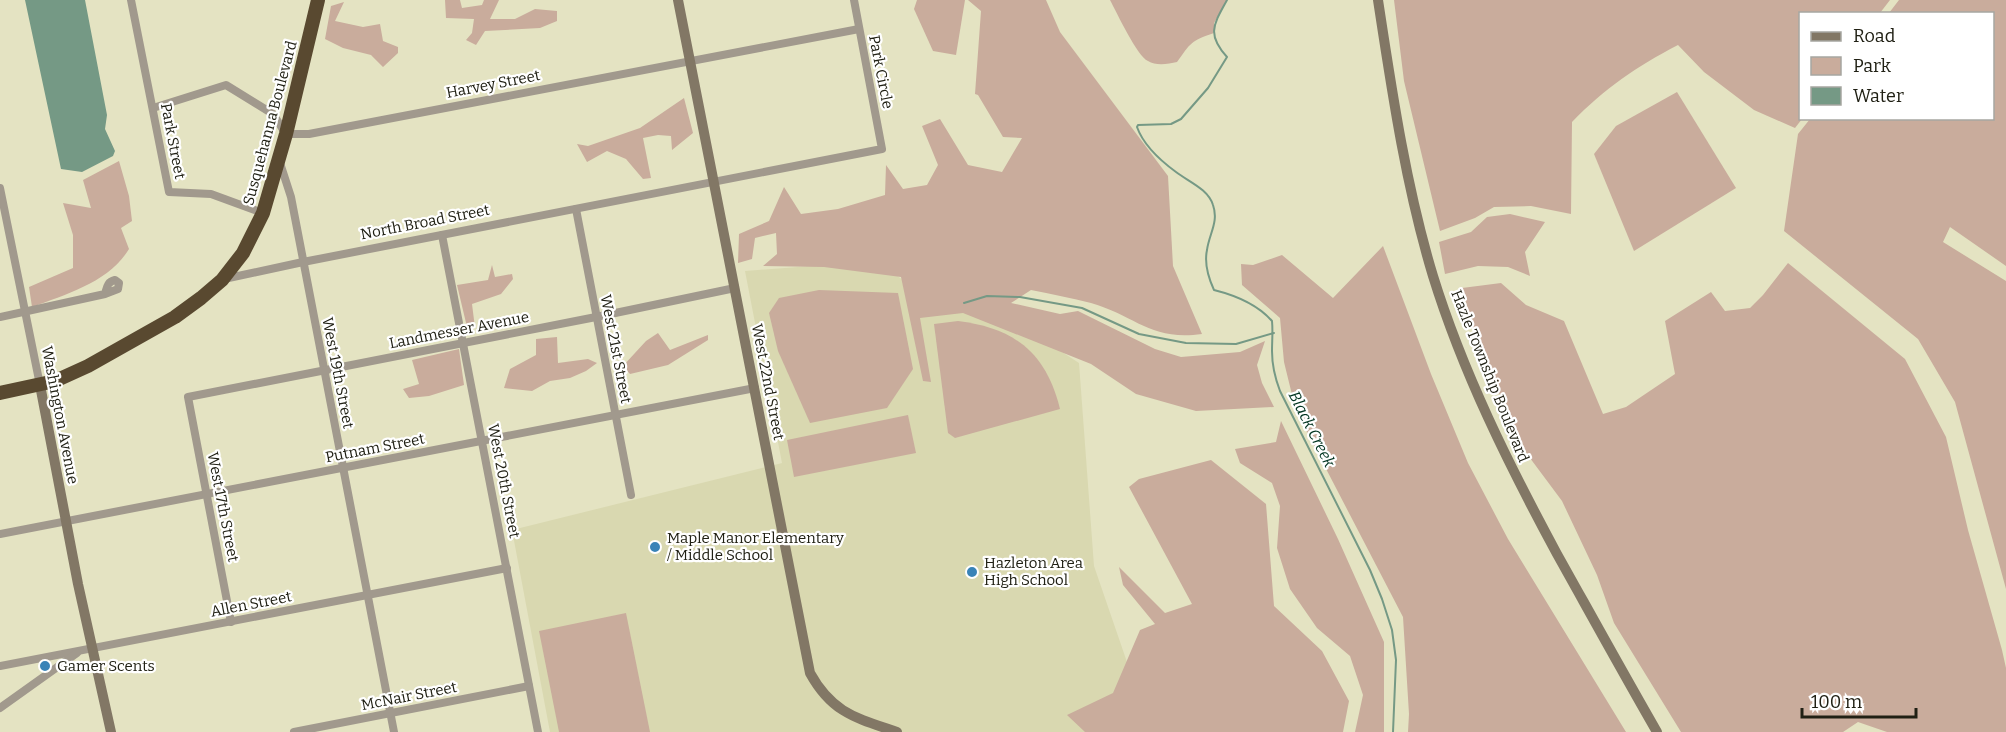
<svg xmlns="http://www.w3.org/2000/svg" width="2006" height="732" font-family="Bitter,serif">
<rect width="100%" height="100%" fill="#e4e3c2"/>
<path fill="#d9d8b0" d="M877,261L922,294L1000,312L1079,363L1094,566L1151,732H550L512,530L782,463L745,271Z"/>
<g fill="#c9ac9c">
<path d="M445,0H460L462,8L482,5L484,0H499L490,19H515L535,9L557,11V21L540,28L485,31L476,45L466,40L472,33L474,19L446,18Z"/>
<path d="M917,0H965L956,55L933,51L914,9Z"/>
<path d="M968,0H1046L1060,32L1168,176L1173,266L1202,334C1150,341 1136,316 1091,303C1072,298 1051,294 1031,290L1011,303L1060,314L1078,311L1155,349L1181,357L1240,352L1265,341L1257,365L1262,383L1274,407L1196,411L1136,394L1091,364L963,313L920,318L931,382L923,381L901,277L824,267L763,266L777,254L776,233L755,238L752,259L738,263L739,234L769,221L784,187L801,214L838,209L885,195L886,165L903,189L927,185L938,165L922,126L940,119L968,165L1002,172L1022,138L1003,137L978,95L975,94L981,11Z"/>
<path d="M1110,0H1227L1214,23V33C1190,41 1191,43 1177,62C1168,64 1156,66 1148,61C1137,56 1117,13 1110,0Z"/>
<path d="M1394,0H1890L1880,13L1800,14L1802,119L1795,128L1754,110L1704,72L1678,45C1636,67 1605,88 1572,122L1571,214L1531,206L1494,207L1475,218L1440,231L1404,81Z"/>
<path d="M1899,0H2006V266L1950,227L1943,242L2006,281V589L1955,402L1918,339L1784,231L1798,134L1810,119L1992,118V14L1889,13Z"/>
<path d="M344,2L335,21L363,27L380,24L383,41L398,47V53L383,67L371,55L343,48L325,39L331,6Z"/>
<path d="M1677,92L1736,188L1634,251L1594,154L1616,126Z"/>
<path d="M684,98L693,133L672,150L671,136L658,135L643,138L651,178L643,179L626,159L607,151L587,162L577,144L588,146L640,128Z"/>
<path d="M119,161L129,196L132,221L121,228L129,249C109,282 67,294 32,307L29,287L73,268V235L63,203L91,208L83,180Z"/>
<path d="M1510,214L1545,222L1525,252L1530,276L1508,267L1478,266L1445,274L1439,242L1471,232L1487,217Z"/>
<path d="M1383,246L1431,374L1468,463L1508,539L1626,732H1408L1409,714L1403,617L1296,411L1284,362L1280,318L1242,285L1241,264L1253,265L1282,255L1333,298Z"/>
<path d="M1788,263L1905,359L1946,437L1968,530L2002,650L2006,668V732H1887L1858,722L1843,732H1681L1614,623L1597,575L1562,501L1527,454L1480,352L1462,288L1501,283L1526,305L1564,321L1603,414L1626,407L1675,374L1665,321L1711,292L1725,311L1750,308L1763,295Z"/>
<path d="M492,265L495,277L512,274L513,279L501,294L472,304L475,328L467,327L457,285L488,280Z"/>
<path d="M819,290L898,293L913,369L887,408L810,423L778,351L769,313L779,298Z"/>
<path d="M958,321C1014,328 1046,352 1060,409L955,438L948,433L934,324Z"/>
<path d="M658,333L670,350L708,335V340L668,365L630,374L623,366L646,341Z"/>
<path d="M557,337L558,363L588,359L597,363L586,371L570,378L550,381L532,391L504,388L510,369L536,355V339Z"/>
<path d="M459,349L464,385L429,396L409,398L403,389L419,384L412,360Z"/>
<path d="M908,415L916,453L794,477L787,440Z"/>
<path d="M1281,421L1338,539L1384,642V732H1355L1363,695L1350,656L1317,628L1290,589L1277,548L1280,506L1272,483L1240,463L1235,449L1276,442Z"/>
<path d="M1211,460L1266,504L1274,606L1322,651L1349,701L1343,732H1085L1067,715L1113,693L1140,630L1155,624L1123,585L1119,567L1165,613L1192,604L1129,487L1139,479Z"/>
<path d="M626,613L650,732H559L539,631Z"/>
</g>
<path fill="#759985" d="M25,0H85L107,115L105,129L115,151L113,156L82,172L61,169Z"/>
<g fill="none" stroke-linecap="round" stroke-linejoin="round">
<g stroke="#759985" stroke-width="2">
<path d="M1227,0C1214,24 1206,34 1227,57L1208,88L1181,119L1171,124L1138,125L1137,127C1143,144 1161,161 1176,172C1189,182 1208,189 1213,205C1219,222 1209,234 1207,250C1204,264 1208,277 1214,290C1234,295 1258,305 1272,321C1273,331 1272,341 1272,351C1272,364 1275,378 1280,391L1370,570L1382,599L1392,630L1396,660L1393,732"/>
<path d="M964,303L987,296L1020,297L1082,308L1139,334L1186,343L1236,344L1274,333"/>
</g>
<g stroke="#a1998d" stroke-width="8">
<path d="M131,0L169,192L211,194L263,213"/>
<path d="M153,108L226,85L273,114L286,134H309L859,29"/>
<path d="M280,163L291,197L394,732"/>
<path d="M0,188L40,385"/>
<path d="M576,209L631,495"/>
<path d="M442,235L538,732"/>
<path d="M224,279L303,262L882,149L854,0"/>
<path d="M0,317L105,294L118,289L119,283L115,280C107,282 107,287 105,294"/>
<path d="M0,534L755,388"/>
<path d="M231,622L188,397L596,317L735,288"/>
<path d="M0,666L507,568"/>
<path d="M0,708L77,653"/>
<path d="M294,732L529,686"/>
</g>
<g stroke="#827765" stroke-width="10">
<path d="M678,0L810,673C832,713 856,718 897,732"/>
<path d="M1378,0C1392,92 1406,187 1433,276C1463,373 1509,465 1557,554C1590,613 1623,673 1657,732"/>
<path d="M40,385L78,584L111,732"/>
</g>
<path stroke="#594930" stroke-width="14" d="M0,393L55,381L88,366L175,317L201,298L222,280L243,253L263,213L286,134L318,0"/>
</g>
<g fill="#3983b7" stroke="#fff" stroke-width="2">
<circle cx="655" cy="547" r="6"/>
<circle cx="972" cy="572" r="6"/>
<circle cx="45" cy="666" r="6"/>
</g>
<g text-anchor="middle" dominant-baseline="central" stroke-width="4.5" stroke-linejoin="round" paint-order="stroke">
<g font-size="15" fill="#202014" stroke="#fff">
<text transform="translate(881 72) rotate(79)">Park Circle</text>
<text transform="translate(493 84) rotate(-11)">Harvey Street</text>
<text transform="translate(270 123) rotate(-75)">Susquehanna Boulevard</text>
<text transform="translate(173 141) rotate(79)">Park Street</text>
<text transform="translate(425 222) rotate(-11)">North Broad Street</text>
<text transform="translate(459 330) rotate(-11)">Landmesser Avenue</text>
<text transform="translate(616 349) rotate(79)">West 21st Street</text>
<text transform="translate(338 373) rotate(79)">West 19th Street</text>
<text transform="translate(1490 376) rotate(68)">Hazle Township Boulevard</text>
<text transform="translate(768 382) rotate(79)">West 22nd Street</text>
<text transform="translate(60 415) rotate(79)">Washington Avenue</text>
<text transform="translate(375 448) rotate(-11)">Putnam Street</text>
<text transform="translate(504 481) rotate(79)">West 20th Street</text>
<text transform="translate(223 507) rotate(79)">West 17th Street</text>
<text transform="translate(251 604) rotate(-11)">Allen Street</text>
<text transform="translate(409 696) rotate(-11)">McNair Street</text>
</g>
<g font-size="15" fill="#202014" stroke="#fff" text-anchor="start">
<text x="667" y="538">Maple Manor Elementary<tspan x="667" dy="17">/ Middle School</tspan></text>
<text x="984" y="563">Hazleton Area<tspan x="984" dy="17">High School</tspan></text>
<text x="57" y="666">Gamer Scents</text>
</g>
<g font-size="16" font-style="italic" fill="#003420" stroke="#fff">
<text transform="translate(1312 429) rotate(63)">Black Creek</text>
</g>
</g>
<rect x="1799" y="12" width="195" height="108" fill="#ffffff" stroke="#a6a6a1" stroke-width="1.5"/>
<rect x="1811" y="32" width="30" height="9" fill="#827765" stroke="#a6a6a1" stroke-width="1.5"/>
<text x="1853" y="42" font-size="18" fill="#202014">Road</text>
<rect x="1811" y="57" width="30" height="18" fill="#c9ac9c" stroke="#a6a6a1" stroke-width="1.5"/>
<text x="1853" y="72" font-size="18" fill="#202014">Park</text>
<rect x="1811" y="87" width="30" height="18" fill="#759985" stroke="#a6a6a1" stroke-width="1.5"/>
<text x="1853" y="102" font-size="18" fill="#202014">Water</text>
<path d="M1802 708v9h114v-9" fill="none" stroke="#202014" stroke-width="3"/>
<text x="1811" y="708" font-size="18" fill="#202014" stroke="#ffffff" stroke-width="4.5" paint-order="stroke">100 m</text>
</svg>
